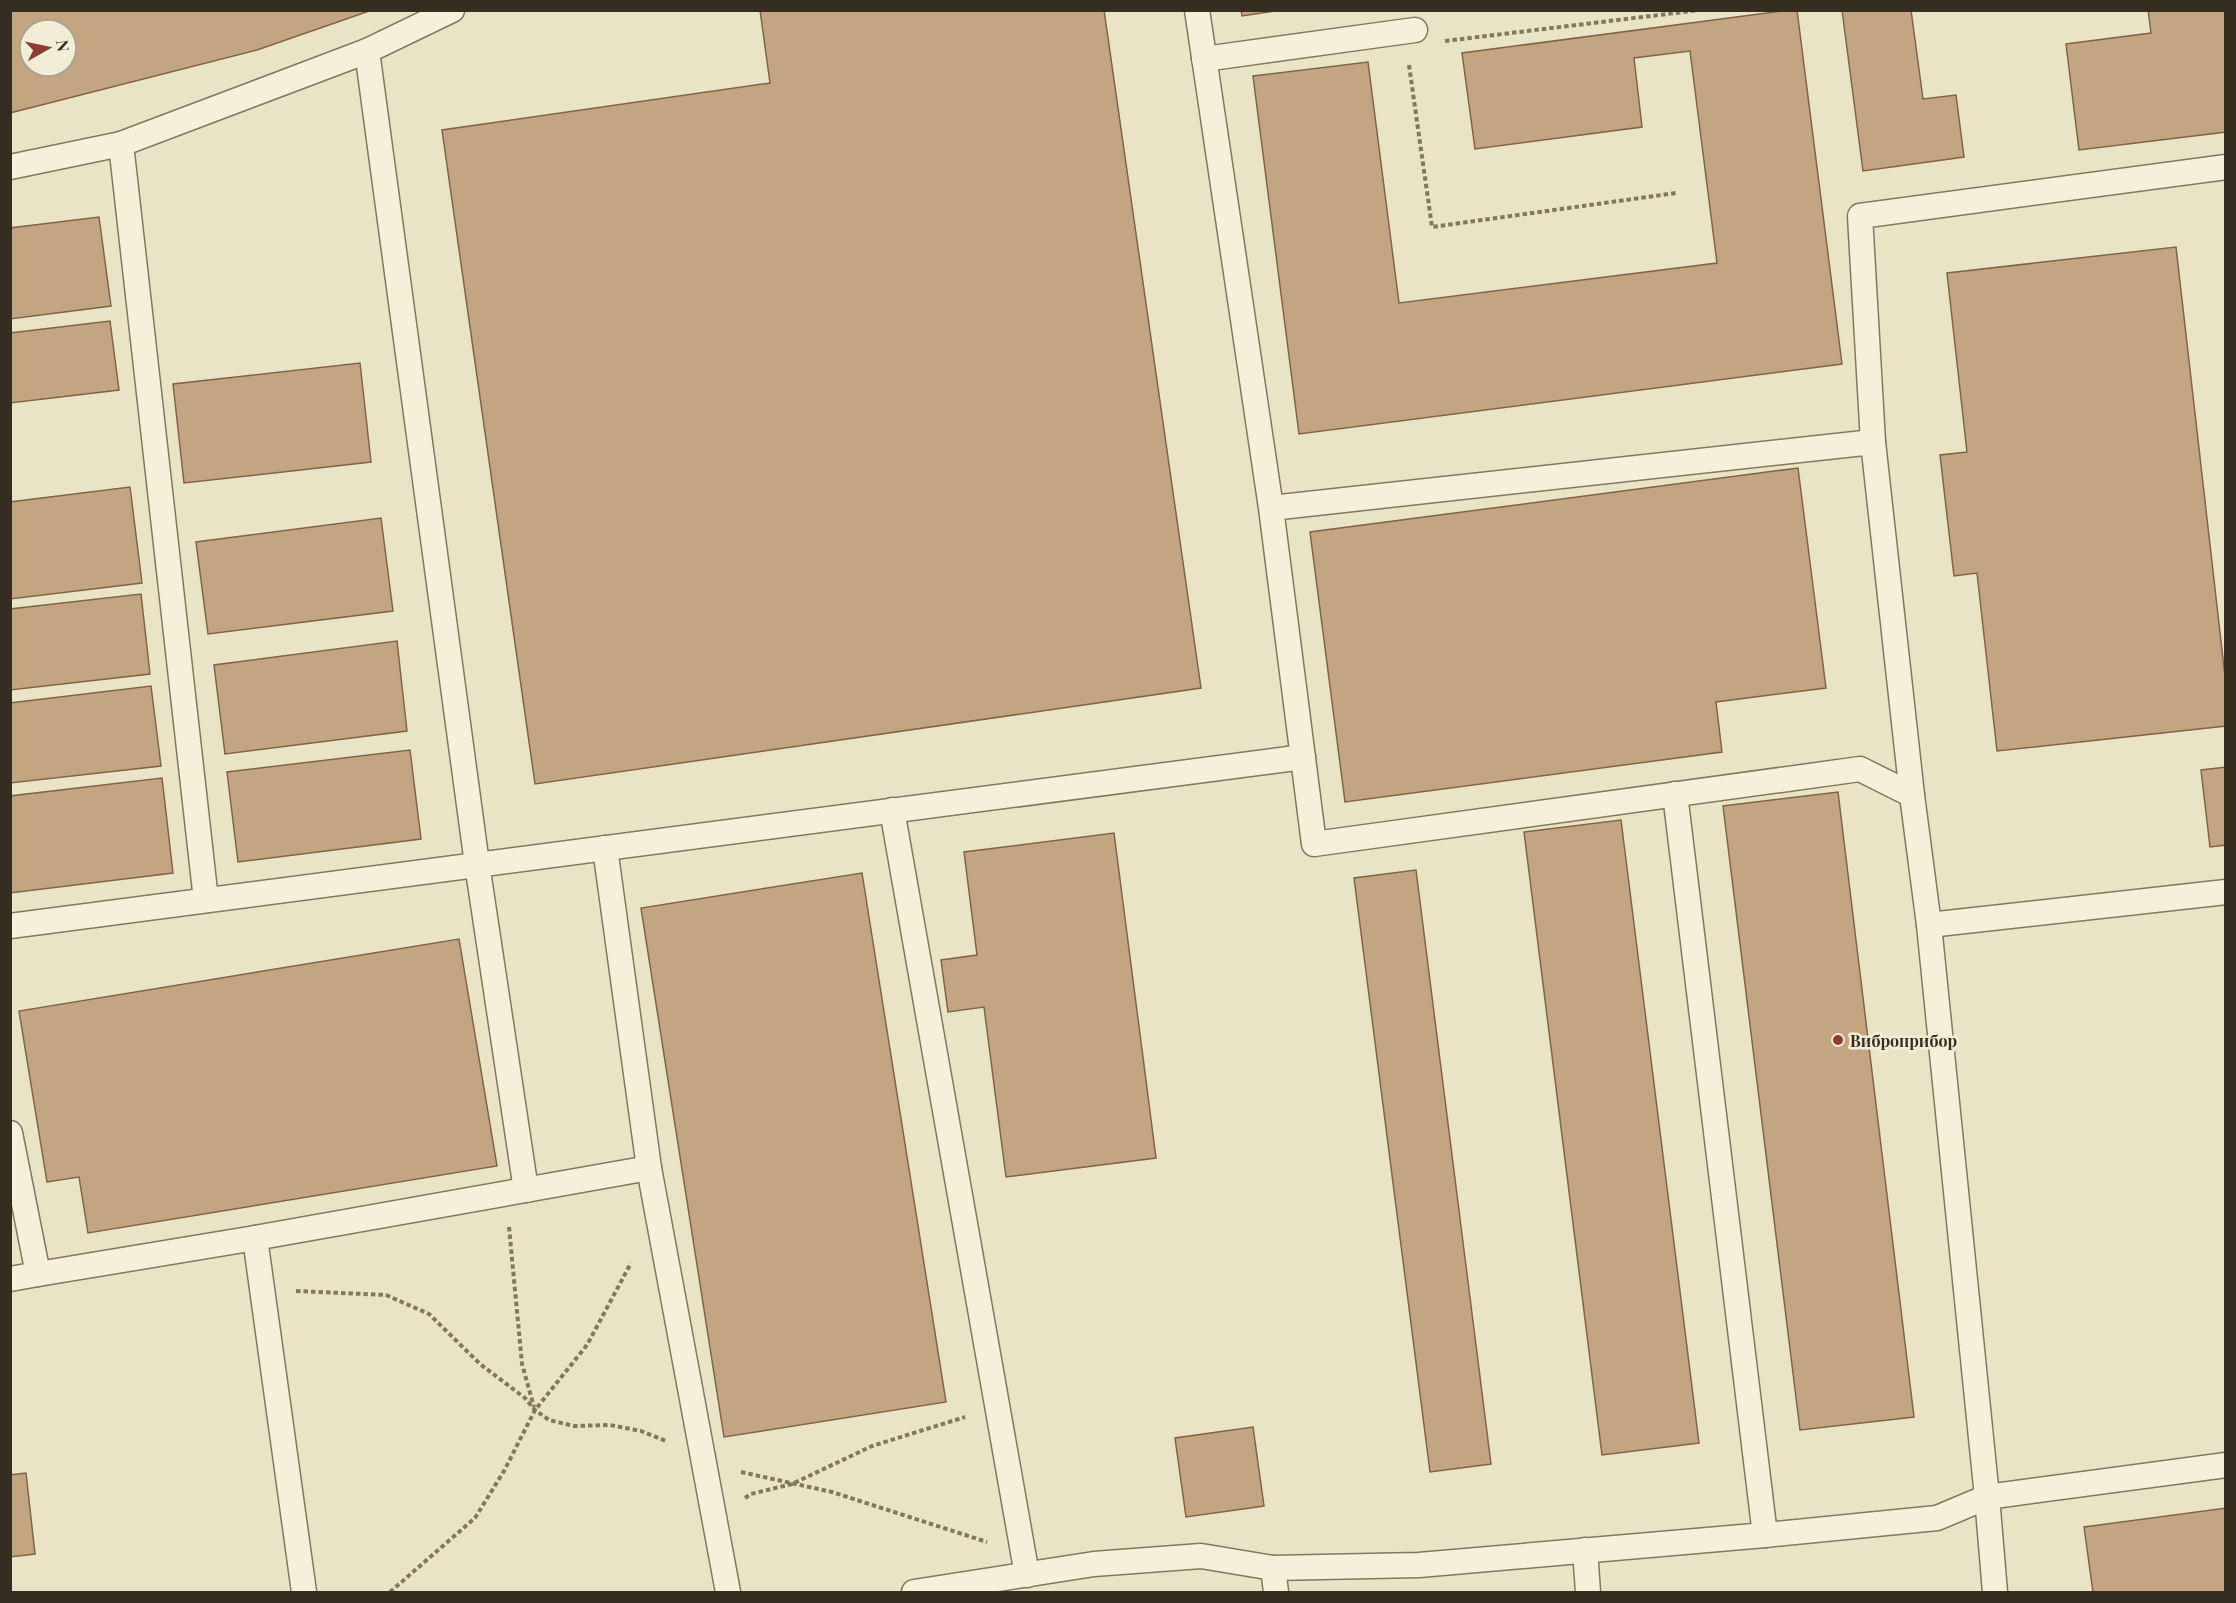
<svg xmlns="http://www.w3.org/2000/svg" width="2236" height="1603" font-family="'Playfair Display',serif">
<rect width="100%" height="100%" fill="#eae4c7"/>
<g fill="#c4a581" stroke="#816447" stroke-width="1.5" fill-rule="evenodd">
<path d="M10,10H372L257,50L10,113ZM30,30H66V66H30Z"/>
<path d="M760,10H1104L1201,688L535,784L442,130L770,83Z"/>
<path d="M1241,10H1282L1242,16Z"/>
<path d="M1790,10H1797L1842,364L1299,434L1253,76L1368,62L1399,303L1717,263L1690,51L1634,58L1642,127L1475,149L1462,53Z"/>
<path d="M1842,10H1911L1923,99L1956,95L1964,157L1863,171Z"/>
<path d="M2148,10H2226V132L2079,150L2066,44L2151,33Z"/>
<path d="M99,217L111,306L10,319V228Z"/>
<path d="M2176,247L2226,685V726L1997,751L1977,573L1954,576L1940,455L1967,452L1947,273Z"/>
<path d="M110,321L119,390L10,403V333Z"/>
<path d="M360,363L371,462L184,483L173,384Z"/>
<path d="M1798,468L1826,688L1716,702L1722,752L1345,802L1310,532Z"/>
<path d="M130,487L142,583L10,599V502Z"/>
<path d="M381,518L393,611L208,634L196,542Z"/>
<path d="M141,594L150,674L10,690V609Z"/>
<path d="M397,641L407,731L225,754L214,665Z"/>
<path d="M151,686L161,766L10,783V703Z"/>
<path d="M410,750L421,839L238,862L227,772Z"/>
<path d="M2226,767V845L2210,847L2201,770Z"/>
<path d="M162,778L173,873L10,893V796Z"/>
<path d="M1838,792L1914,1417L1800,1430L1723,806Z"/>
<path d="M1621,820L1699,1443L1602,1455L1524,832Z"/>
<path d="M1114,833L1156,1158L1006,1177L984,1007L948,1012L941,960L977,955L964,852Z"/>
<path d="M1416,870L1491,1464L1430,1472L1354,878Z"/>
<path d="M862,873L946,1402L724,1437L641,908Z"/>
<path d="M459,939L497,1166L88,1233L79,1177L47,1182L19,1011Z"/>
<path d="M1253,1427L1264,1506L1186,1517L1175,1438Z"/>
<path d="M26,1473L35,1554L10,1557V1475Z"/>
<path d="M2226,1508V1592H2093L2084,1527Z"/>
</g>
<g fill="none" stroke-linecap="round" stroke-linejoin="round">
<defs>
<g id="lane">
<path d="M1197,10L1271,508L1314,844L1860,769L1912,795L1873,442L1271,508"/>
<path d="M367,51L477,864L526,1190"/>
<path d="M1204,59L1415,30"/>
<path d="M121,144L206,900"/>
<path d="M10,167L121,144L367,51L452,10"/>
<path d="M1873,442L1860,216L2226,167"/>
<path d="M1675,794L1765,1535"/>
<path d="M892,810L1027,1575"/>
<path d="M605,848L649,1168"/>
<path d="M1929,925L2226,892"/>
<path d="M10,926L1303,757"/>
<path d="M10,1133L38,1274L255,1238L304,1592"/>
<path d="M255,1238L649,1168L728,1592"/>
<path d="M10,1279L38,1274"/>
<path d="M1585,1550L1588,1592"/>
<path d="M1273,1568L1419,1565L1765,1535L1937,1518L1987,1497L1929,925L1912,795"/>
<path d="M914,1592L1094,1564L1201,1556L1273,1568L1276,1592"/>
<path d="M1995,1592L1987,1497L2226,1465"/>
</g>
</defs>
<use href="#lane" stroke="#84775e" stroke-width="27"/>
<g stroke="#84775e" stroke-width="4" stroke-dasharray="4.5 3" stroke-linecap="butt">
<path d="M1445,41L1700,10"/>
<path d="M1409,65L1432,227L1676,193"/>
<path d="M509,1227L522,1364L534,1407"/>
<path d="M296,1291L386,1295L429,1314L480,1364L525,1398L535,1410L549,1420L574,1426L610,1425L641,1431L666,1441"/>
<path d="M741,1472L832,1492L987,1542"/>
<path d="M745,1498L751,1494L792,1484L872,1446L965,1417"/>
<path d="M390,1592L475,1518L504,1471L535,1410L587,1345L631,1263"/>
</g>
<use href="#lane" stroke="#f5f0da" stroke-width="24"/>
</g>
<circle fill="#8d3e34" stroke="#f2edd6" stroke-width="2" cx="1838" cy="1040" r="6"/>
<g text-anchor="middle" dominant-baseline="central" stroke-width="5" stroke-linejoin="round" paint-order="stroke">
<g font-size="16" font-weight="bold" fill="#362d21" stroke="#f2edd6" text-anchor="start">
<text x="1850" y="1040">Виброприбор</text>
</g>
</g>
<rect width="2236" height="1603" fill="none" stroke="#362d21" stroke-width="24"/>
<g transform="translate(48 48) rotate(81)"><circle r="28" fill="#f2edd6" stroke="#a7a08e" stroke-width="1.5"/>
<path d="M0-4.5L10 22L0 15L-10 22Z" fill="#8d3e34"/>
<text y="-9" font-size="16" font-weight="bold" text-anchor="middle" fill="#362d21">N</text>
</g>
</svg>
